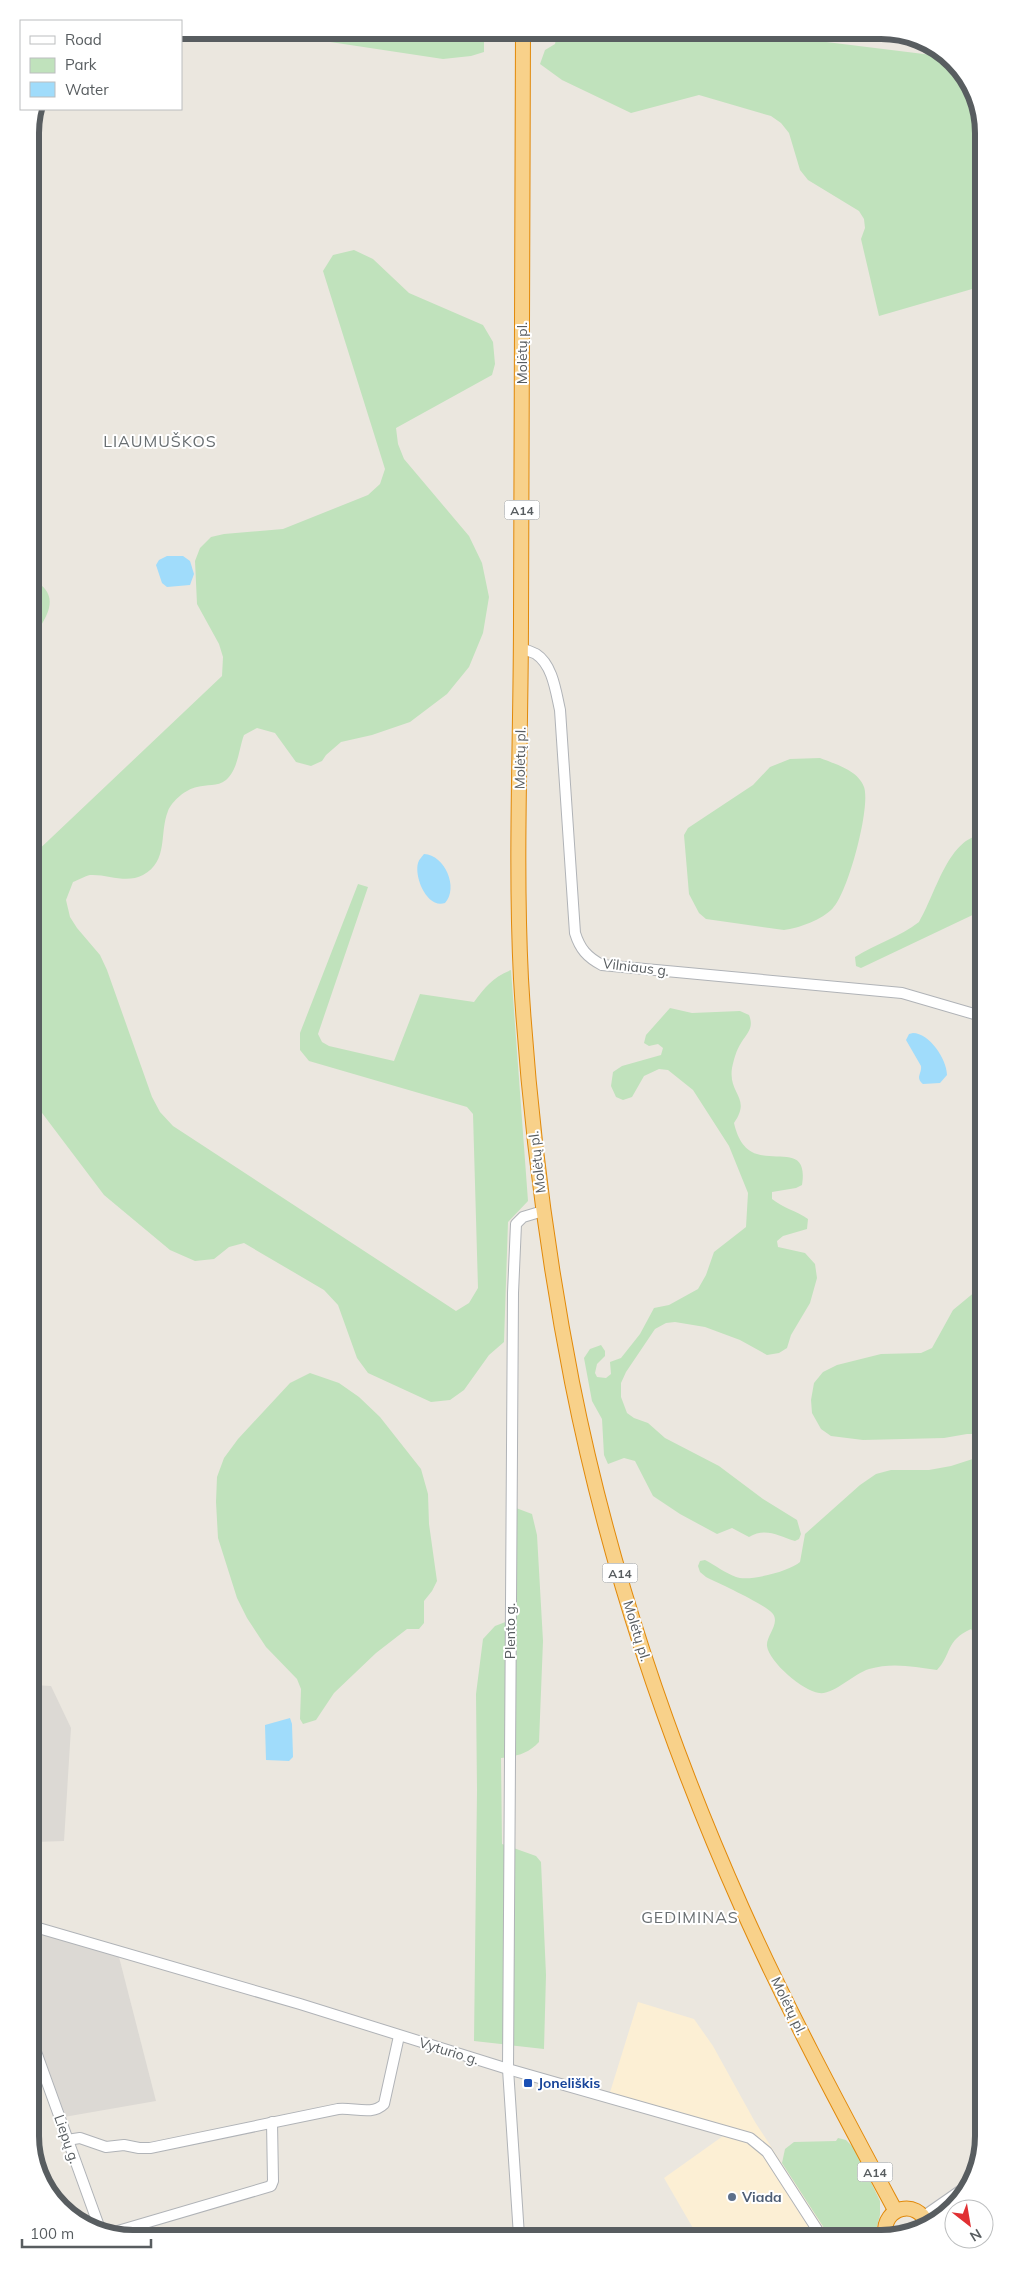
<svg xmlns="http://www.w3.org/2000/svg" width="1014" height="2269" font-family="Mulish,sans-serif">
<rect width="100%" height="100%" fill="#ebe7df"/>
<path fill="#fcefd4" d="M638,2002L694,2019L713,2046L755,2122L828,2234L697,2235L664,2178L723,2136L607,2102Z"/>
<g fill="#dcd9d4">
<path d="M34,1685L51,1686L71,1728L64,1841L35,1842Z"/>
<path d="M35,1931L119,1957L156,2101L64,2117L35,2038Z"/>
</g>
<g fill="#c0e2bc">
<path d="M250,30H484V52L471,56L443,59Z"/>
<path d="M558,30H775L794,38L948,57L978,99L979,287L879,316L861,239L865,228L864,219L859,211L808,180L800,170L789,133L781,123L771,116L699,95L631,113L562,80L540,64L545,50L555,44Z"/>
<path d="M354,250L373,259L409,293L483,325L493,342L495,364L492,375L396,428L398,444L404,459L469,536L482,563L489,597L483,633L469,667L447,694L410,722L372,735L341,742L326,755L322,761L311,766L296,762L275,733L257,728L244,735C239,748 238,770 226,780C217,787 207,784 197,787C186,789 172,801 168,811C159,833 169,861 143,875C126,884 108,874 90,875C85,876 78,880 73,882L66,900L70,917L77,928L100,955L107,970L152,1097L160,1112L173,1126L456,1311L469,1303L478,1288L473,1114L467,1107L309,1061L300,1050V1033L358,884L368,887L318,1034L322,1042L329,1046L394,1061L420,994L474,1002C485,987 493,977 511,970L528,1201L508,1222L504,1342L489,1355L464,1390L450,1400L431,1402L368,1373L357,1358L338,1305L324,1290L244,1243L229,1247L214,1259L195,1261L170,1250L104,1195L33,1101L32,856L222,676L223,657L219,644L197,604L195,561L200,548L211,537L224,534L283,529L368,495L380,484L385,469L323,271L333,255Z"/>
<path d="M31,582C37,583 42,585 45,589C58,605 41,625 32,639Z"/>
<path d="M820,758C835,764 858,770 864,787C871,807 848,893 833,908C822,920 799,928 784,930L706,919L699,913L689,894L684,835L688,828L753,785L770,767L790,759Z"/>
<path d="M980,835L981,911L861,968L856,966L855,957C875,944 900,937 919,922C935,896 947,841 980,835Z"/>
<path d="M670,1008L692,1013L740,1011L749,1015C754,1028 748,1032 741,1043C736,1051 734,1059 732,1068C728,1095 752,1097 734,1123C737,1136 743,1150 757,1154C780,1161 808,1146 802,1185L796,1188L772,1192V1199C783,1208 797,1211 808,1219L807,1229L783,1236L777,1241L778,1247L805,1253L815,1264L817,1278L810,1303L791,1335L787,1348L779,1353L767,1355L740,1340L705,1327L675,1322L666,1323L655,1329L626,1372L621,1383V1397L627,1413L634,1418L648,1423L665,1438L719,1466L763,1499L797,1520L801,1534L799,1539L795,1541C778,1536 766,1527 749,1537L732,1528L717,1534L680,1514L653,1496L635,1461L624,1458L608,1464L604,1455L602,1419L592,1401L584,1358L590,1349L601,1345L605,1351V1356L597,1364L595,1373L597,1377L606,1378L611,1374L610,1362L621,1358L640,1334L654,1308L669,1305L698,1289L706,1275L714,1252L746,1227L748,1193L729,1146L693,1090L668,1070L659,1069L644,1076L632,1097L623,1100L616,1097L611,1086L613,1072L622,1066L661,1055L663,1048L658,1044L649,1046L644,1043L646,1035Z"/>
<path d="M982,1286V1434H967L944,1438L863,1440L831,1436L821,1429L812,1413L811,1400L814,1383L823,1372L837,1365L881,1354L921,1353L932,1348L953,1310Z"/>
<path d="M310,1373L339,1383L359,1397L380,1417L421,1469L428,1494L429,1524L437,1581L432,1591L424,1601V1623L419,1629H407L376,1653L334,1693L316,1720L303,1724L300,1719L301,1689L297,1679L266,1647L247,1618L237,1598L218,1538L216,1502L217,1477L224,1458L238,1439L290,1383Z"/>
<path d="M982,1456L983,1640L975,1635L971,1629C945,1641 952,1654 937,1670C914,1667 893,1662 869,1669C853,1674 834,1695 819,1693C803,1691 769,1662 767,1646C766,1636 780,1624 773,1614C765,1604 720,1584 706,1577L700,1572L698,1566L700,1561L705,1560C715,1565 725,1573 736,1577C749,1582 790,1571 800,1562L805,1534L860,1485L876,1474L891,1470H929L951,1466Z"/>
<path d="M516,1508L532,1514L537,1535L543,1641L539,1742C528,1754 517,1756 501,1758L502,1844L536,1856L541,1862L546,1975L544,2049L474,2041L477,1790L476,1694L483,1639L495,1626L516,1618Z"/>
<path d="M838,2138L846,2140L855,2149L880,2201V2215L875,2234H828L782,2163L785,2149L794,2142L836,2141Z"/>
</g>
<g fill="#a0dcfb">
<path d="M167,556H183L190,561L194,574L190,585L167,587L162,583L156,565L159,560Z"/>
<path d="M424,854C445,855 459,888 445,903C427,909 414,877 418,863C419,859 422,857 424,854Z"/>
<path d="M913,1033C929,1033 947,1059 947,1075L940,1083L923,1084C915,1077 922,1074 921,1066L906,1040L909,1034Z"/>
<path d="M290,1718L292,1724L293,1757L289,1761L266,1760L265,1725Z"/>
</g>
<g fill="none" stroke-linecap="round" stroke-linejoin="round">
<defs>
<g id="minor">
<path d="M521,648C526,650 532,652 536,654C553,665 556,693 560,710L575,933C580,949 587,957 602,965L902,993L981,1016"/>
<path d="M35,1927L300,2004L508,2069L750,2138L767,2152L820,2234"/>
<path d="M35,2049L100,2229"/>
<path d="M67,2140L80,2138L106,2147L124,2145L139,2148H150L338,2109C353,2107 372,2116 384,2104L399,2036"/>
<path d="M924,2216L970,2184"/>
<path d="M111,2233L271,2186L273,2181L272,2122"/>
<path d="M519,2236L508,2069L513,1293L516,1224L523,1217L543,1211"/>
</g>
<g id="highway">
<path d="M523,30C523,226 522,422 521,618C521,738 515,859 521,979C529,1115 546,1249 572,1382C608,1563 667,1740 742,1908C788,2011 842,2111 895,2210"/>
<path d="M885,2234C883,2207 917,2198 927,2224"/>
</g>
</defs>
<use href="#minor" stroke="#b0b3b7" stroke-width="12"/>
<use href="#highway" stroke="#e1890a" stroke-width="16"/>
<use href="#minor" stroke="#fff" stroke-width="10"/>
<use href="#highway" stroke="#f8d18a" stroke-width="14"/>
</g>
<rect fill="#1a4fb4" stroke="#fff" stroke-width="2" x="523" y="2078" width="10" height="10" rx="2.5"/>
<circle fill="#5c6f8a" stroke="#fff" stroke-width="2" cx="732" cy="2197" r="5"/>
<g text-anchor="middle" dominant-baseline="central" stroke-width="4" stroke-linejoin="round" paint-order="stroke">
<g fill="#fff" stroke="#8a8e90" stroke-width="1">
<rect x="504.5" y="500.5" width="35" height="19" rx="4"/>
<rect x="602.5" y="1563.5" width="35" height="19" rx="4"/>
<rect x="857.5" y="2162.5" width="35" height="19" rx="4"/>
</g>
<g font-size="12" font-weight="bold" fill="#585d60">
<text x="522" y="510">A14</text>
<text x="620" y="1573">A14</text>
<text x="875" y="2172">A14</text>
</g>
<g font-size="14" fill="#585d60" stroke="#fff">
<text transform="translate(522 353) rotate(-90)">Molėtų pl.</text>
<text transform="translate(520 758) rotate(-89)">Molėtų pl.</text>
<text transform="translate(636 967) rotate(7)">Vilniaus g.</text>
<text transform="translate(537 1162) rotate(-97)">Molėtų pl.</text>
<text transform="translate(510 1631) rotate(-90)">Plento g.</text>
<text transform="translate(637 1631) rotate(73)">Molėtų pl.</text>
<text transform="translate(789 2006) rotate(64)">Molėtų pl.</text>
<text transform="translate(449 2051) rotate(17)">Vyturio g.</text>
<text transform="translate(67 2139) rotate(71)">Liepų g.</text>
</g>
<g font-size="14" font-weight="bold" fill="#164399" stroke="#fff" text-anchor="start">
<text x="538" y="2083">Joneliškis</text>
</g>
<g font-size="14" font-weight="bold" fill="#4e5e75" stroke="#fff" text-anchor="start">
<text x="742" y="2197">Viada</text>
</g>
<g font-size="16" letter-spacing="1" fill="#696f72" stroke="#fff">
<text x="160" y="441">LIAUMUŠKOS</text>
<text x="690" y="1917">GEDIMINAS</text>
</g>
</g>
<path d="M0 0H1014V2269H0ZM133 39H881A94 94 0 0 1 975 133V2136A94 94 0 0 1 881 2230H133A94 94 0 0 1 39 2136V133A94 94 0 0 1 133 39Z" fill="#fff" fill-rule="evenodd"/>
<path fill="none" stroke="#585d60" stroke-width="6" d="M133 39H881A94 94 0 0 1 975 133V2136A94 94 0 0 1 881 2230H133A94 94 0 0 1 39 2136V133A94 94 0 0 1 133 39Z"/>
<rect x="20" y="20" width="162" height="90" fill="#ffffff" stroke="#bcbebf"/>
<rect x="30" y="36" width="25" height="8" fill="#ffffff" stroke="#bcbebf"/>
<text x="65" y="45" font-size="15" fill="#585d60">Road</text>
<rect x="30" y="58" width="25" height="15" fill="#c0e2bc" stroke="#bcbebf"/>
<text x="65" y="70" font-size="15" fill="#585d60">Park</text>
<rect x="30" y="82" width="25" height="15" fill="#a0dcfb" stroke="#bcbebf"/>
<text x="65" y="95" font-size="15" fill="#585d60">Water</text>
<g transform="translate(969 2224) rotate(149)"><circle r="24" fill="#ffffff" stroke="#bcbebf"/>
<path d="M0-4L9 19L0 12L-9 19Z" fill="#e13033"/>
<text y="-8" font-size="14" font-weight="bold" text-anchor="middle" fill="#585d60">N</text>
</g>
<path d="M22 2239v8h129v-8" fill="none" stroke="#585d60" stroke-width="2.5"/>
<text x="30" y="2239" font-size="15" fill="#585d60" stroke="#ffffff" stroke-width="4" paint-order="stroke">100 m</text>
</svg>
